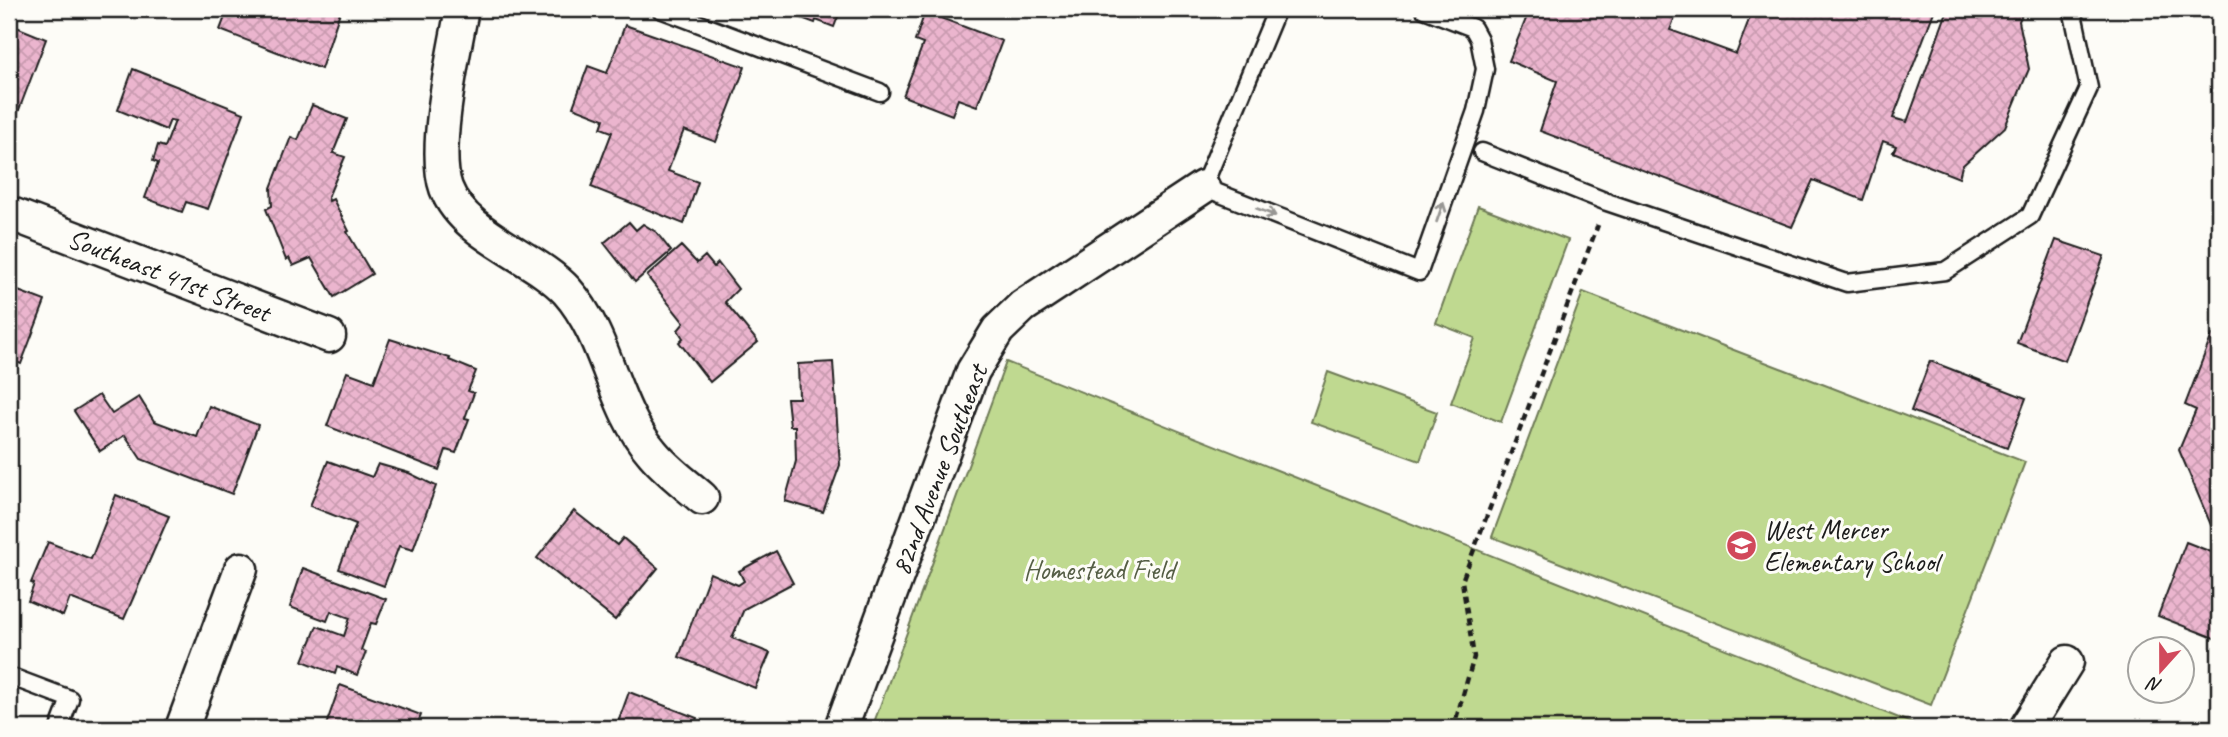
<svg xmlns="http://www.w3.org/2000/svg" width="2228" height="737" font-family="Caveat,sans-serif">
<defs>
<pattern id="building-cross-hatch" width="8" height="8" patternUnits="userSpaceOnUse" patternTransform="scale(1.75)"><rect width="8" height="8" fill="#ebb5ce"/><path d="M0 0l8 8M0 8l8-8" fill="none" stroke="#c99bb0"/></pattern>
</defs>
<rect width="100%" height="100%" fill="#fdfcf7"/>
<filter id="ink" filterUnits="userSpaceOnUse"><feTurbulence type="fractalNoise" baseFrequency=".0143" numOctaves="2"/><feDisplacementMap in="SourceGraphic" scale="14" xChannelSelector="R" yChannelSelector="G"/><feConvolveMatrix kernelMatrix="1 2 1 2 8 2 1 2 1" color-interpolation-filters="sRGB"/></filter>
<g filter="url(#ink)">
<g fill="#bfd990" stroke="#6e7a56" stroke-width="2">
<path d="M1478,206L1568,240L1501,422L1451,403L1475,338L1436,323Z"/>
<path d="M1583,292L2025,462L1931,705L1492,537Z"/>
<path d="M1006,362L1924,728H872Z"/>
<path d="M1328,372L1437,412L1420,461L1311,422Z"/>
</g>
<g fill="url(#building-cross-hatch)" stroke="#1c1c1c" stroke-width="2">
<path d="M228,9H341L321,69L220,30Z"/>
<path d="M787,9H841L834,27L816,20L815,23L793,15L795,12Z"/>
<path d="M1530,9H1678L1670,30L1736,54L1753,9H1935L1893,118L1907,122L1948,9H2024L2019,21L2029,69L2005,127L1962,166L1959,178L1893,152L1896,146L1883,141L1863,200L1813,180L1792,227L1540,131L1557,81L1509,61Z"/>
<path d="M925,12L1002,41L977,106L958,99L952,115L903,96L923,44L915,41Z"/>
<path d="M9,24L46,39L9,136Z"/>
<path d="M625,25L745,67L716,142L684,130L668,171L698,182L684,224L591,187L612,132L601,128L604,119L573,107L588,66L607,73Z"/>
<path d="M133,69L244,113L208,209L186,202L182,212L145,198L158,163L153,161L158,145L165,147L175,121L170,120L166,130L118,110Z"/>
<path d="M312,105L347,119L333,153L345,157L328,197L329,201L333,199L349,231L347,232L372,274L334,297L311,258L293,266L289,258L286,260L266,209L272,206L271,188L291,137L298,140Z"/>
<path d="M629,222L636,230L643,224L656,232L671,251L635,282L604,243Z"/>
<path d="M2056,240L2104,256L2065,361L2017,343Z"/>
<path d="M681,246L697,263L705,256L714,267L718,263L738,289L725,302L758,342L710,382L679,342L683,338L678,330L684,323L647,276Z"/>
<path d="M13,289L45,301L21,364L9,359V301Z"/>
<path d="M2212,335L2219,337V522L2211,525L2179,450L2196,410L2185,405Z"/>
<path d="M390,339L450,358L449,360L476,371L468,391L474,393L465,418L469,419L456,453L446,450L439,470L327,426L347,372L374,382Z"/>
<path d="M1930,361L2026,398L2007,448L1911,411Z"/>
<path d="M833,362L840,465L823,512L785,501L796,461L795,426H790L787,398H799L798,364Z"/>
<path d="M99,395L112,414L139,397L154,421L197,437L209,406L258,425L232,494L141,459L125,435L100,451L74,411Z"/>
<path d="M328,461L372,477L378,464L409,473L436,486L413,550L399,546L384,586L339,569L356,524L310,506Z"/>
<path d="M116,495L169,516L124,619L70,598L63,616L28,601L34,584L31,583L48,542L91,559Z"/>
<path d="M574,511L617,545L623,538L658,568L615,620L537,558Z"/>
<path d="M2186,542L2219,555V640L2158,616Z"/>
<path d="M776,551L793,583L744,609L732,638L770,653L755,688L679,657L710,573L738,585L744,581L739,571Z"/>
<path d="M303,568L386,599L376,624L371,623L361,650L366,652L357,675L337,667L335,674L303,661L317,626L344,636L350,618L331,611L327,621L290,607Z"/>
<path d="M340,685L421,715L416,728H325Z"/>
<path d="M629,692L697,718L693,728H616Z"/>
</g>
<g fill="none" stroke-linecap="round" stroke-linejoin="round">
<defs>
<g id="lane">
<path d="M660,9L880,92"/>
<path d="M1277,9L1203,187L1419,272L1476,111L1485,69L1479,39L1473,28L1424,9"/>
<path d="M1482,152L1607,202L1847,283L1945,271L2030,216L2089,88L2072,9"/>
<path d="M9,676L70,699L59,728"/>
</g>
<g id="street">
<path d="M462,9C454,52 432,150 446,188C464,236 535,256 567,291C608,337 612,406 651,451C665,469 685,483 702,498"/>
<path d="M9,213L329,336"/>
<path d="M182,728L241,569"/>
<path d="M841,728L973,371L998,330L1023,306L1203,187"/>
<path d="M2026,728L2067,662"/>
</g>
</defs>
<use href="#lane" stroke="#1c1c1c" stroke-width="21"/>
<use href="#street" stroke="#1c1c1c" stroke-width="37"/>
<path stroke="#1c1c1c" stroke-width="4.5" stroke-dasharray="7 5" stroke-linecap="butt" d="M1449,728L1456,719L1474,657L1462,581L1598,225"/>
<use href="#lane" stroke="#fdfcf7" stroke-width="16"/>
<use href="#street" stroke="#fdfcf7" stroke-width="32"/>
</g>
<defs><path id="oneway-shaft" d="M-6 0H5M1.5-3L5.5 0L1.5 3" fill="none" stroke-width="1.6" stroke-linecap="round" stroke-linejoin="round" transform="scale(1.75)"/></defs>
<g stroke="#989794">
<use href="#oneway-shaft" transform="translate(1266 212) rotate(21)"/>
<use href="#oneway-shaft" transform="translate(1440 212) rotate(-71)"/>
</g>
</g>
<defs>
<symbol id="school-disc" viewBox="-11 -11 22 22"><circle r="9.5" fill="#d1495b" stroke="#fdfcf7"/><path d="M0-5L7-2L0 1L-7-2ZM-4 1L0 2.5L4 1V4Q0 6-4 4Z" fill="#fff"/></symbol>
</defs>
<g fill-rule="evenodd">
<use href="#school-disc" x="1724" y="528" width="35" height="35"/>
</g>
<g text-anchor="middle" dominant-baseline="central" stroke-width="6" stroke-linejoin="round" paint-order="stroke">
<g font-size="28" fill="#1c1c1c" stroke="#fdfcf7">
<text transform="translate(169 275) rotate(21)">Southeast 41st Street</text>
<text transform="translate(939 470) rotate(-69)">82nd Avenue Southeast</text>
</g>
<g font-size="28" fill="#1c1c1c" stroke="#fdfcf7" text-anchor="start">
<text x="1764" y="529">West Mercer<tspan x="1764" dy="32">Elementary School</tspan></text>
</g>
<g font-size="28" fill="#555e45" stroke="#fdfcf7">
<text x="1099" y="569">Homestead Field</text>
</g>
</g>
<rect width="2228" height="737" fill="none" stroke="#fdfcf7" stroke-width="35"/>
<rect x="18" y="18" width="2193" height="702" fill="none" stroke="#1c1c1c" stroke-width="2.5" filter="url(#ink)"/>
<g transform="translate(2161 670) rotate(201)"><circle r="33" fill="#fdfcf7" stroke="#a3a29f" stroke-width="2"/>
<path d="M0-5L12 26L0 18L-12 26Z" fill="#d1495b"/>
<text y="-10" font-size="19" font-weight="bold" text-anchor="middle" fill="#1c1c1c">N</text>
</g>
</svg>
